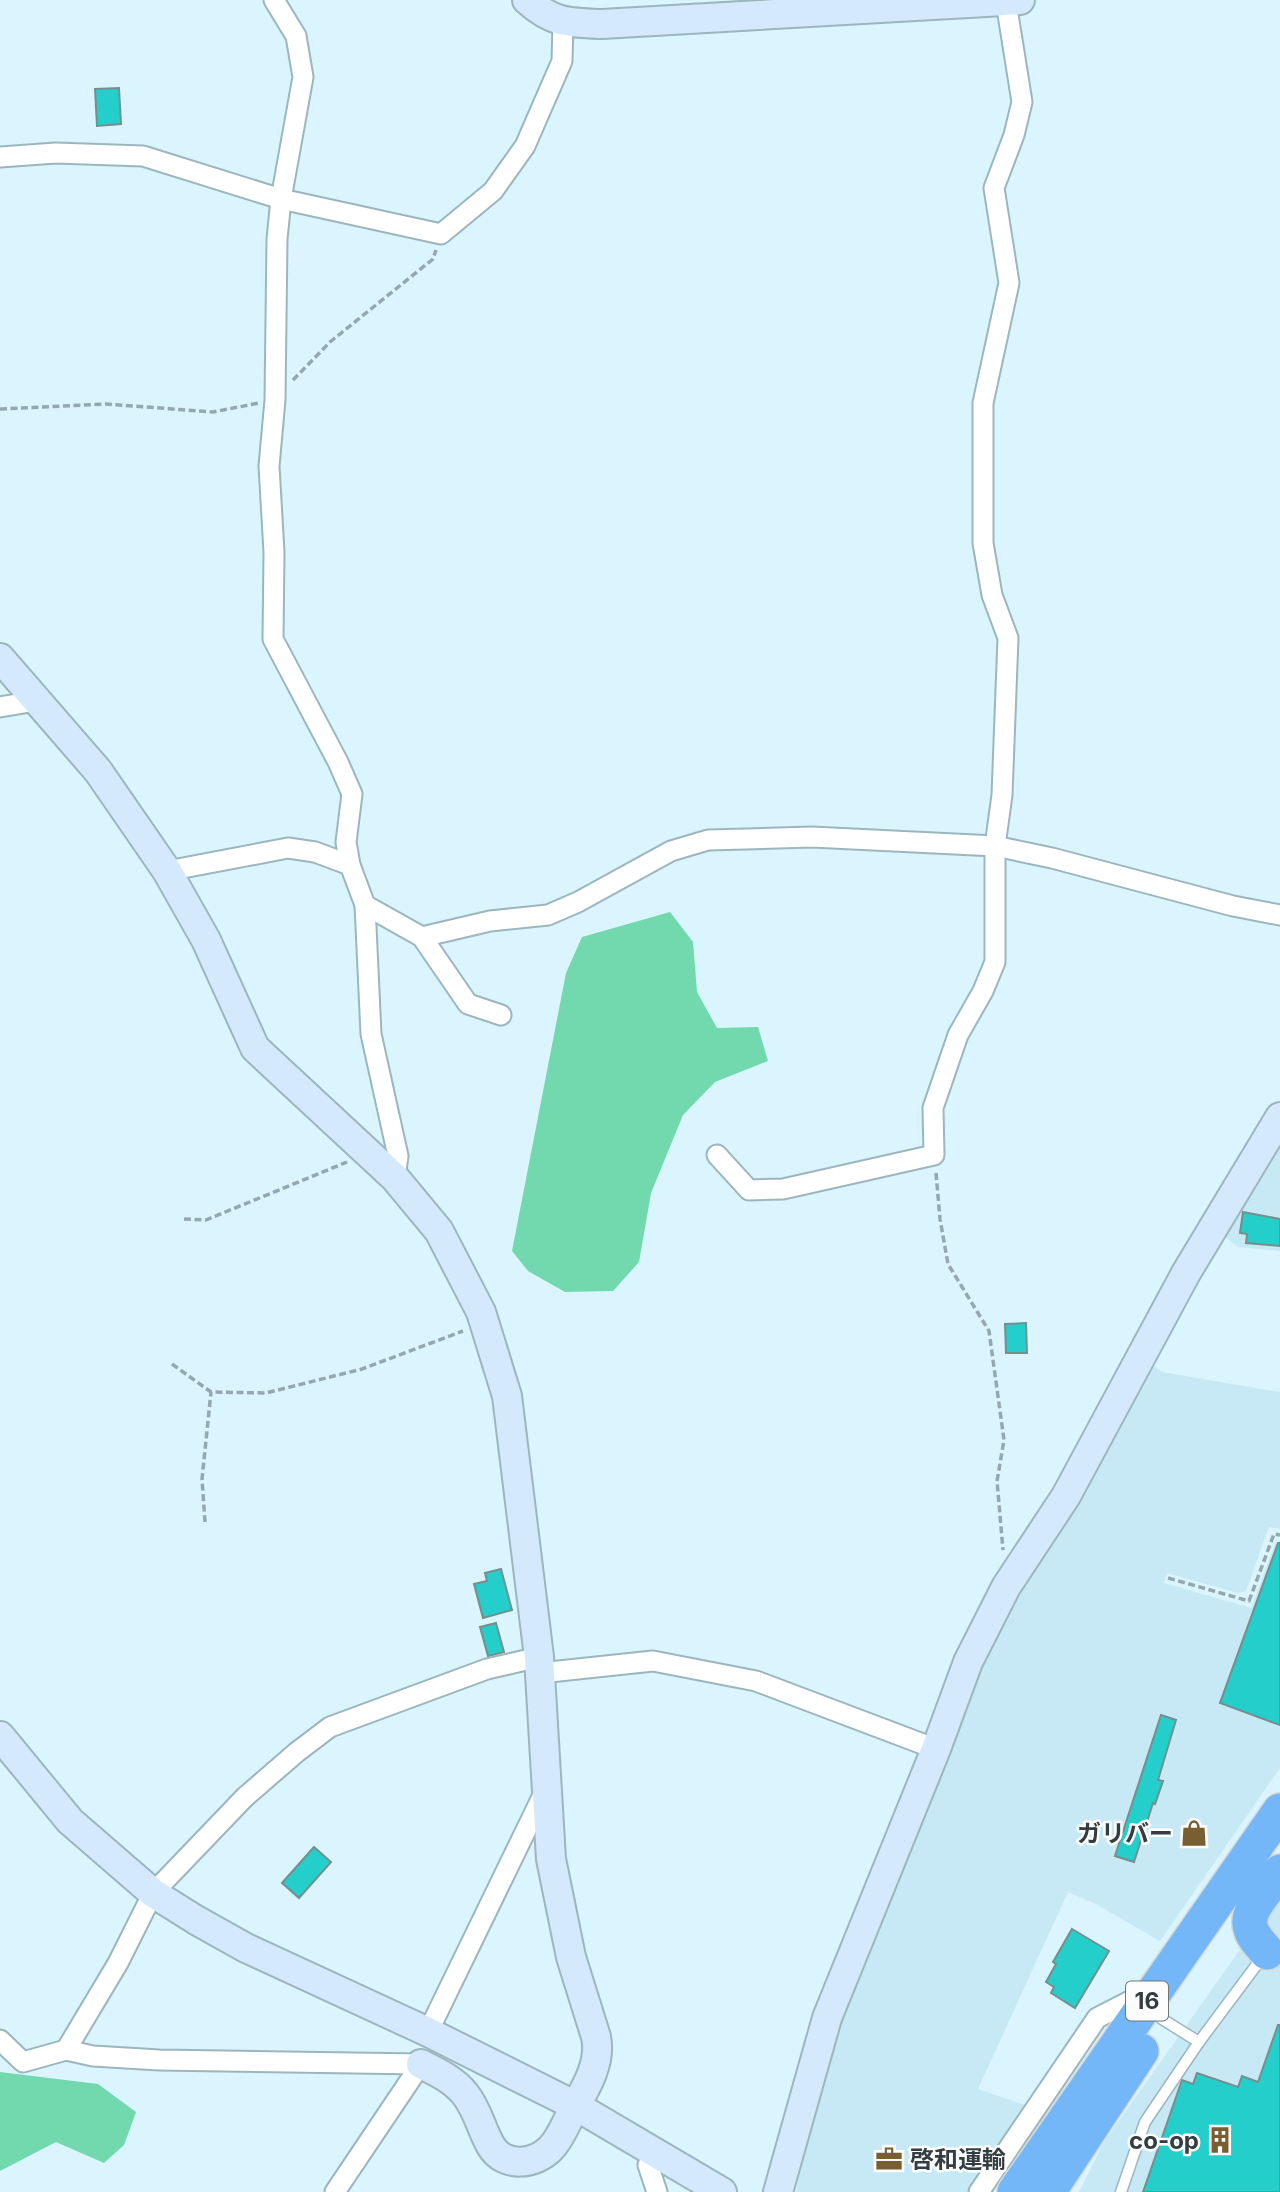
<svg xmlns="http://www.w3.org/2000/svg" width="1280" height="2192" font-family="Inter,'Noto Sans JP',sans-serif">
<rect width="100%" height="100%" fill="#daf5fe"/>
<g fill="#c6e9f5">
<path d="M1280,1139V1251L1238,1247L1224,1236Z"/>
<path d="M1150,1363L1162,1372L1280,1392V1529L1269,1527L1246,1591L1238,1593L1167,1573L1164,1583L1251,1608L1275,1544L1280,1541V1768L1160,1941L1094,1903L1068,1892L978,2089L1031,2107L973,2192H796L804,2145L829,2042L983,1656Z"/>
<path d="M1280,1893V2192H1079L1104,2142Z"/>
</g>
<g fill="#72d8ad">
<path d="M670,912L693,942L697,992L717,1028L758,1027L768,1061L715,1082L683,1115L651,1193L639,1262L613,1291L565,1292L528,1271L512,1251L566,973L582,937Z"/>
<path d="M0,2072L98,2084L136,2112L124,2145L104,2163L56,2142L0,2171Z"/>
</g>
<g fill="#24cfcb" stroke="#758f8e" stroke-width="2">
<path d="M119,88L121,124L97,126L95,89Z"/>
<path d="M1243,1212L1280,1219V1246L1246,1243L1247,1234L1240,1233Z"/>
<path d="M1026,1323L1027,1353H1006L1005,1324Z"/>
<path d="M1278,1543H1280V1725L1220,1703Z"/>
<path d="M501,1569L512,1610L483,1618L474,1584L487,1581L485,1573Z"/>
<path d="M496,1623L504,1652L488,1656L480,1627Z"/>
<path d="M1161,1715L1176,1720L1158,1780L1163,1781L1155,1804L1153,1803L1134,1862L1115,1856Z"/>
<path d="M314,1847L331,1862L299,1898L282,1883Z"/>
<path d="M1072,1929L1109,1951L1075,2008L1051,1993L1054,1987L1046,1982L1056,1964L1053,1962Z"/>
<path d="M1278,2025H1280V2192H1143L1182,2080L1193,2084L1197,2073L1238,2087L1242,2076L1258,2082Z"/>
</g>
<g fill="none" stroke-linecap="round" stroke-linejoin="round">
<defs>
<g id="lane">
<path d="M1162,2019L1199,2042"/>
<path d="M1121,2192L1145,2122L1199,2042L1264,1955"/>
</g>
<g id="street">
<path d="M274,0L296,36L303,77L281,199L277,239L275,400L269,466L274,552L273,639L338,762L352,794L346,842L350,865"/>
<path d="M0,157L56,153L143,156L281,199L441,234L493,191L525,146L562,61L563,23"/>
<path d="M0,707L36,701"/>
<path d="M167,871L288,848L315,852L350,865L365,905L422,937L468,1004L501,1015"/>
<path d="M365,905L371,1034L398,1156L395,1178"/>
<path d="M422,937L490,921L548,915L578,902L671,851L708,840L812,837L995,846L1052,858L1233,906L1280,915"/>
<path d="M717,1155L749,1190L783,1189L934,1155L933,1108L958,1035L983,991L995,962V846L1002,795L1008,638L992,595L983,543V403L1009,283L994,188L1014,135L1022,102L1006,2"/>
<path d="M540,1673L653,1661L756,1681L936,1749"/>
<path d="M428,2032L545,1791"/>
<path d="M0,2040L23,2062L66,2050L93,2056L159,2060L421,2064"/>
<path d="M66,2050L118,1963L153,1893L245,1797L297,1752L330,1727L487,1669L539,1657"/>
<path d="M648,2165L657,2192"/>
<path d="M335,2192L421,2064"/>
<path d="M979,2192L1097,2018L1130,2001L1142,2009"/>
</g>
<g id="secondary">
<path d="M527,0C552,23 570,23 602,24L1020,0"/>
<path d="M0,658L98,771L167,871L206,940L255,1048L395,1178L439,1231L481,1312L507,1396L539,1657L551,1859L571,1957L596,2037C602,2065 583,2092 570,2116C565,2126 559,2140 551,2148C535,2165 504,2168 491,2146C481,2129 478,2110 465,2094C454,2080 437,2072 421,2064"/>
<path d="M0,1736L70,1821L153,1893L196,1920L246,1948L428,2032L576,2106L722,2192"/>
<path d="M778,2192L827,2018L936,1749L968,1662L1006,1587L1066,1496L1186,1273L1280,1117"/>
</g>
<g id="highway">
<path d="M1267,1952C1261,1945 1253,1937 1251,1929C1244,1911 1270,1886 1280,1872"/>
<path d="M1015,2192L1280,1811"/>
<path d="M1048,2192L1141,2051"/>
</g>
</defs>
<use href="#lane" stroke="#9cb6be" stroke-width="13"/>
<use href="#street" stroke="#9cb6be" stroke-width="23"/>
<use href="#secondary" stroke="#9cb6be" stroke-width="32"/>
<use href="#highway" stroke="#d6d8d9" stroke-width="38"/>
<g stroke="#94a8af" stroke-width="3.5" stroke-dasharray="7 3.5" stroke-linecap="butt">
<path d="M293,380L330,342L433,259L436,250"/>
<path d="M0,409L106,404L213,412L259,403"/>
<path d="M936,1173L940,1219L948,1264L989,1331L1004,1440L997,1481L1003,1550"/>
<path d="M184,1219L206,1220L347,1162"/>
<path d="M172,1364L211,1392L266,1393L362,1369L463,1331"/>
<path d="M205,1522L202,1479L211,1392"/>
<path d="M1168,1578L1249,1601L1274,1534L1280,1535"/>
</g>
<use href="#lane" stroke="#fff" stroke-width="10"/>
<use href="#street" stroke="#fff" stroke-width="19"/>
<use href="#secondary" stroke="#d5e9fd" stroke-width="28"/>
<use href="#highway" stroke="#73b7f8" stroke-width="35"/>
</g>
<defs>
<symbol id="shop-bare" viewBox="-9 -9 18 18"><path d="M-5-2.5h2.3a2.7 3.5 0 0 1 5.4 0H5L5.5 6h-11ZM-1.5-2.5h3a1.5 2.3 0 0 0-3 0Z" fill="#785e30" stroke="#fdfdfd" stroke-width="2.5" paint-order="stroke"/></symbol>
<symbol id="building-bare" viewBox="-9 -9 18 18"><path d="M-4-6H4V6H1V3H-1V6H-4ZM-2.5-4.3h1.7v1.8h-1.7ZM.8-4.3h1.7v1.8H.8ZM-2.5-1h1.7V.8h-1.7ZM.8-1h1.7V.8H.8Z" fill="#785e30" stroke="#fdfdfd" stroke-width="2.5" paint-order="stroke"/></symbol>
<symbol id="office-bare" viewBox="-9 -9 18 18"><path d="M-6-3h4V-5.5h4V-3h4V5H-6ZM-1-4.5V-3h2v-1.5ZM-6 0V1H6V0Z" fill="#785e30" stroke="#fdfdfd" stroke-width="2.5" paint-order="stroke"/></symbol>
</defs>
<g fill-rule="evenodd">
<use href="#shop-bare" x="1175" y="1814" width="38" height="38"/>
<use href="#building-bare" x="1201" y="2121" width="38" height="38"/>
<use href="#office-bare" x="870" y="2140" width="38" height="38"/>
</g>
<g text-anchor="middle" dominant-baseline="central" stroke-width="5" stroke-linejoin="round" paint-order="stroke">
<rect fill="#fdfdfd" stroke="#70777a" stroke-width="2" x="1126" y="1981.5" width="42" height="39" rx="5"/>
<g font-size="23" font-weight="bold" fill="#343e42">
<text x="1147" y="2001">16</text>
</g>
<g font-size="24" font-weight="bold" fill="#343e42" stroke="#fdfdfd" text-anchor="end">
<text x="1173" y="1833">ガリバー</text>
<text x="1199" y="2140">co-op</text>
<text x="910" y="2159" text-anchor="start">啓和運輸</text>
</g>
</g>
</svg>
